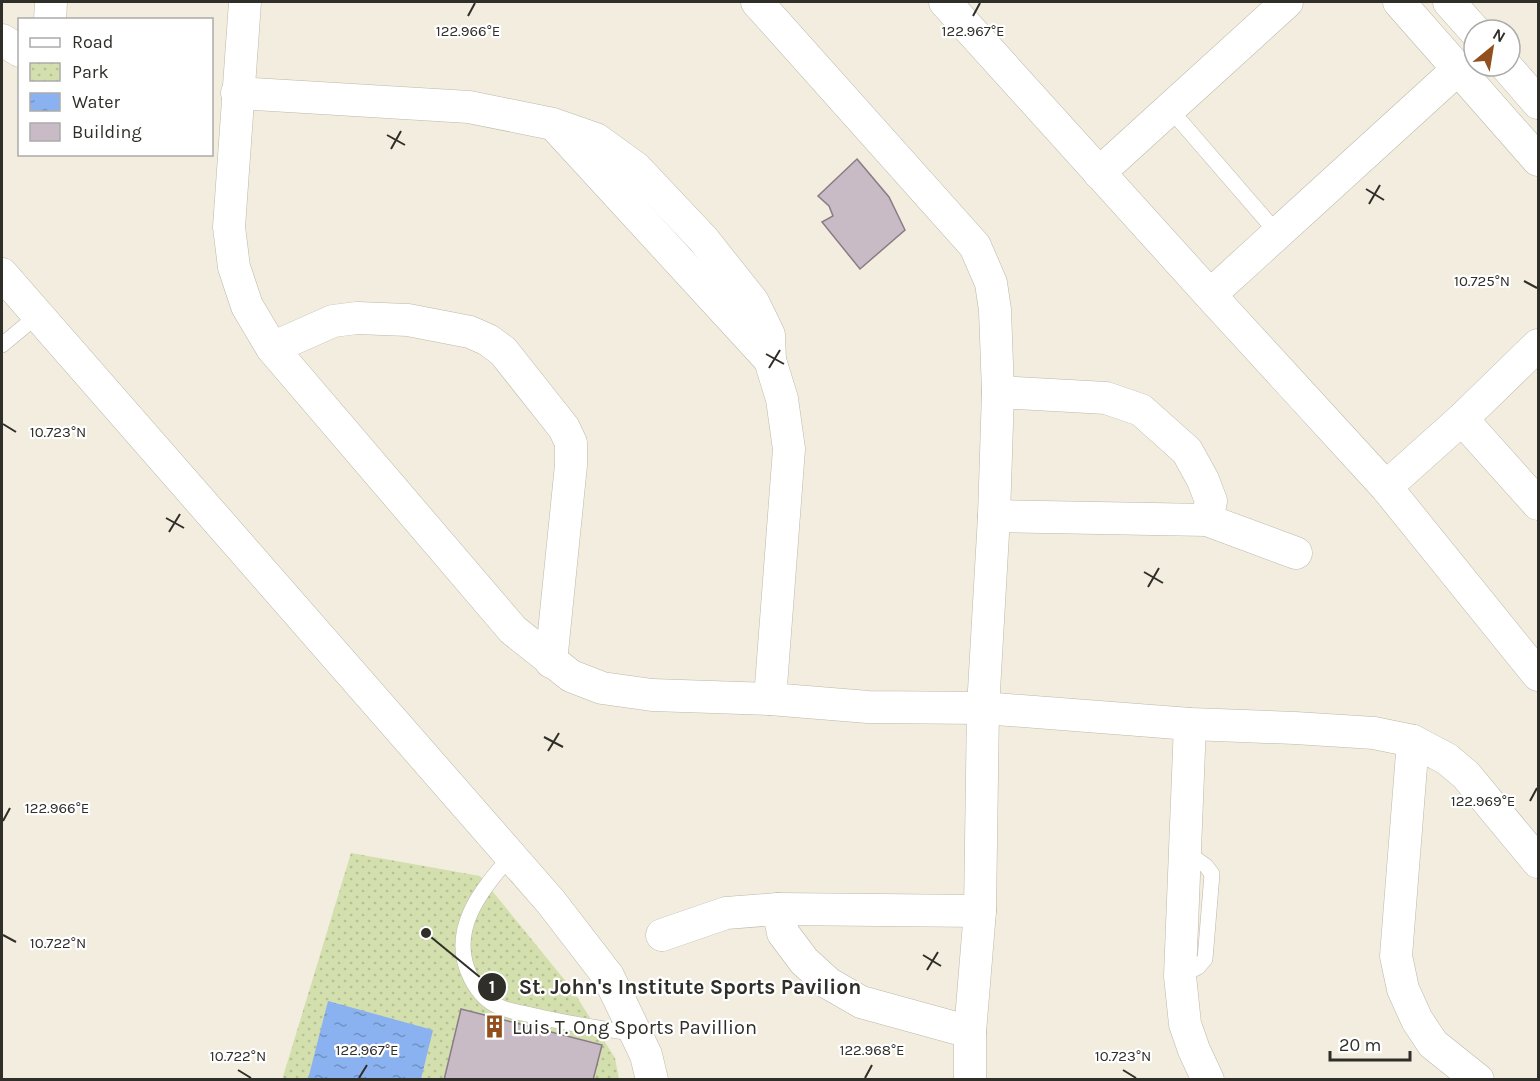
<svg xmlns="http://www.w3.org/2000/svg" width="1540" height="1081" font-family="Karla,sans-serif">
<defs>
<pattern id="park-dots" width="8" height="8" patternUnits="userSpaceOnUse" patternTransform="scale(1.5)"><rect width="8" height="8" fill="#d4dfae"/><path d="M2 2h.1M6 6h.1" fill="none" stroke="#b6c096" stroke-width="1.8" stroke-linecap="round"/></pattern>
<pattern id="water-ripples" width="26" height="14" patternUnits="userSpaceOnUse" patternTransform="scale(1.5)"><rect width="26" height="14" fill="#8bb2f0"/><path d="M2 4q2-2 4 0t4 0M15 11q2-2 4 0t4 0" fill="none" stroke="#7291c2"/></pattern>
</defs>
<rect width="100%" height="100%" fill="#f2edde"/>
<path fill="url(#park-dots)" d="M351,853L480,876L572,989L615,1058L619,1079L282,1080Z"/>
<path fill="url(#water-ripples)" d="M328,1001L433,1030L421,1079H308Z"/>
<g fill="#c8bbc6" stroke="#897c86" stroke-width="1.5">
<path d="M857,159L889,197L905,230L860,269L822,222L833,216L829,206L818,196Z"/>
<path d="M461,1009L602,1045L593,1080H444Z"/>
</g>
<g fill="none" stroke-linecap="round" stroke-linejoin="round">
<defs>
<g id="lane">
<path d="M1170,109L1278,234"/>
<path d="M2,345L38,315"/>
<path d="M511,856C481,890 447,931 471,978C477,990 487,1002 500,1007C508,1011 518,1012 527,1014C562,1023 599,1028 636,1034"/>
<path d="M1180,976L1198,967L1205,959L1212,874L1206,866L1185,851"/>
</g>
<g id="street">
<path d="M245,2L229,227L234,267L247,306L272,348L513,630L571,676L602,688L652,695L770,699L868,707L983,708L1190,724L1295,728L1374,733L1413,741L1447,759L1466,775L1538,862"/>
<path d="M757,2L975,246L991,283L995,310L998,392L994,516L983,708L980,911L970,1032V1080"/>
<path d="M945,2L1210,295L1386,487L1538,675"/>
<path d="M1399,2L1538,160"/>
<path d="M1449,2L1474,30"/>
<path d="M50,20L51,2"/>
<path d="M2,40L20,51"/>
<path d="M1506,66L1538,103"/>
<path d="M237,93L469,107L553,124L596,139L636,168L703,239L753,302L769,335L770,360L782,399L789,449L770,699"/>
<path d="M556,127L770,360"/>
<path d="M1099,173L1287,2"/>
<path d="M2,274L551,902L608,976L646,1055L652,1080"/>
<path d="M1210,295L1458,69"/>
<path d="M272,348L333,321L357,318L408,320L470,332L488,340L503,351L564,428L571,443V465L551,662"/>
<path d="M998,392L1106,398L1141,410L1187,451L1203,480L1211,501L1207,520"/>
<path d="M1462,419L1538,504"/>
<path d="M1386,487L1462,419L1538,345"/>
<path d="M994,516L1207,520L1296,553"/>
<path d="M1190,724L1180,976L1185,1024L1194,1050L1208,1080"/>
<path d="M1413,741L1396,956L1403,989L1417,1020L1433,1044L1478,1080"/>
<path d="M778,909L783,933L804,961L828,983L861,1002L970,1032"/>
<path d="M662,935L726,913L778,909L980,911"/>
</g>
</defs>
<use href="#lane" stroke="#bcb8a9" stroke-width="16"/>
<use href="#street" stroke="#bcb8a9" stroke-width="33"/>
<use href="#lane" stroke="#fff" stroke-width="15"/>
<use href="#street" stroke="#fff" stroke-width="32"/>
</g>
<path fill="none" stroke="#302e29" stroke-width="2" d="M468,16L475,3M973,16L980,3M387,135L405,145M391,149L401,131M1366,189L1384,200M1369,204L1380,185M1524,281L1537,288M766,354L784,364M769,368L780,350M3,424L16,432M166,518L184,528M169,532L180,514M1144,572L1163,583M1148,587L1159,568M544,737L563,747M548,751L559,733M1530,801L1537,788M3,821L10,808M3,935L16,942M923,955L941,966M927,970L938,952M238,1070L251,1078M1123,1070L1136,1078M359,1078L367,1065M865,1078L872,1065"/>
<defs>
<symbol id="building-bare" viewBox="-9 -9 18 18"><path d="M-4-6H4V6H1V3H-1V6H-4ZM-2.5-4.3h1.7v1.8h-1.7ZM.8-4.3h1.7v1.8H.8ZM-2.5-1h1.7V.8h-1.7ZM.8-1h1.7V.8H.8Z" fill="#92501f" stroke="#fff" stroke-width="2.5" paint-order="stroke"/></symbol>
</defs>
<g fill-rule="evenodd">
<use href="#building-bare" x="478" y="1010" width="33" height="33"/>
</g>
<g text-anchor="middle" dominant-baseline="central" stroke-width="4.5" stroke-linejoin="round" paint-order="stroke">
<g font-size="20" fill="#302e29" stroke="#fff" text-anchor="start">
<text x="512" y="1027">Luis T. Ong Sports Pavillion</text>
</g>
</g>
<g font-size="15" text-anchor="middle" fill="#302e29" stroke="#fff" stroke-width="4.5" stroke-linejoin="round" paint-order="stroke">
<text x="468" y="36">122.966°E</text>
<text x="973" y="36">122.967°E</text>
<text x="1482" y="286">10.725°N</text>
<text x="58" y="437">10.723°N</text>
<text x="1483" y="806">122.969°E</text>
<text x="57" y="813">122.966°E</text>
<text x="58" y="948">10.722°N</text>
<text x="367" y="1055">122.967°E</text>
<text x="872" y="1055">122.968°E</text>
<text x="238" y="1061">10.722°N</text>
<text x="1123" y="1061">10.723°N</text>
</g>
<path fill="none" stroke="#302e29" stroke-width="2" d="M426 933L492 987"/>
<g fill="#302e29" stroke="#fff" stroke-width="2">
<circle cx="426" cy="933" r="6"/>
<circle cx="492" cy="987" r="15"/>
</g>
<g font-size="18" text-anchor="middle" font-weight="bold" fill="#fff">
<text x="492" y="993">1</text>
</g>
<g font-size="21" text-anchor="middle" font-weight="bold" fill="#302e29" stroke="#fff" stroke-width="4.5" stroke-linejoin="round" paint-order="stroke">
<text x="690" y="994">St. John's Institute Sports Pavilion</text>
</g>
<rect width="1540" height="1081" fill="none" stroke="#302e29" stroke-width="6"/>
<rect x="18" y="18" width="195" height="138" fill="#ffffff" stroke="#acaba9" stroke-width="1.5"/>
<rect x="30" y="38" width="30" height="9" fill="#ffffff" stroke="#acaba9" stroke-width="1.5"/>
<text x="72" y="48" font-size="18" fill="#302e29">Road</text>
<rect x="30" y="63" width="30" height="18" fill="url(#park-dots)" stroke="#acaba9" stroke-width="1.5"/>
<text x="72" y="78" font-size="18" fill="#302e29">Park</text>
<rect x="30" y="93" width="30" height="18" fill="url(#water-ripples)" stroke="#acaba9" stroke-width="1.5"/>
<text x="72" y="108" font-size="18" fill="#302e29">Water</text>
<rect x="30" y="123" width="30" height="18" fill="#c8bbc6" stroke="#acaba9" stroke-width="1.5"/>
<text x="72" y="138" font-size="18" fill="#302e29">Building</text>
<g transform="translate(1492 48) rotate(30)"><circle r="28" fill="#ffffff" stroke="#acaba9" stroke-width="1.5"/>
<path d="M0-4.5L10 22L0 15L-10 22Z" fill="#92501f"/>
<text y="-9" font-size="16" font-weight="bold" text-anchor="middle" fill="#302e29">N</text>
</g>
<path d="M1330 1051v9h80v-9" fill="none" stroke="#302e29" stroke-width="3"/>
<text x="1339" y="1051" font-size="18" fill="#302e29" stroke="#ffffff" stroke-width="4.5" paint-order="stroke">20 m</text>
</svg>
